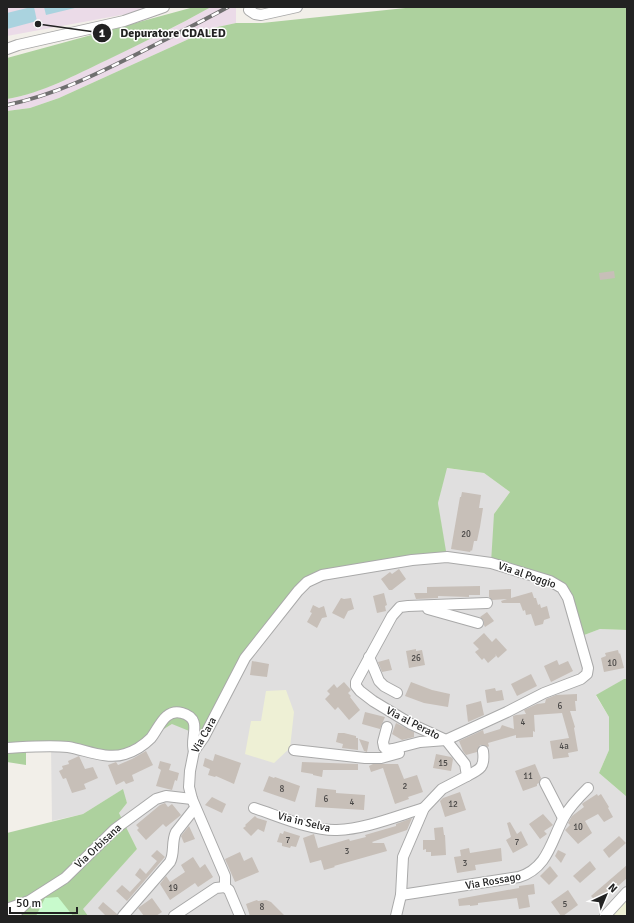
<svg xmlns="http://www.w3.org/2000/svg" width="634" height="923" font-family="Signika,sans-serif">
<rect width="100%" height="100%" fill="#f2efe9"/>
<path fill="#e0dfdf" d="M446,468L484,473L510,492L494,514L557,584L579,637L600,629L627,630V679H624L596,696L609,717V750L599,773L627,797V892L605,916H88L82,909L137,849L119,813L127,803L122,790L83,814L52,821L51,746L151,737L172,724L245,658L307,582L446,557L438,503Z"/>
<g fill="#ebdbe8">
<path d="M7,7H149L132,13L7,36Z"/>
<path d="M211,7H235L236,8V23L213,28L59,98L30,108L7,111V99L22,96L59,83L178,25Z"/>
</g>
<g fill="#eef0d5">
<path d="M286,690L294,712L290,748L274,763L245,754L251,721H261L266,691Z"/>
<path d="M627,892V916H605Z"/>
</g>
<g fill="#add19e">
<path d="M194,7H211C177,26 142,43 107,60C75,75 43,93 7,99V58Z"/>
<path d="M415,7H627V630L600,629L579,637L565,592L491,563L494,514L510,492L484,473L447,468L438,503L447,557L307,582L245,658L204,737L172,724L151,737L142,745L106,755L26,743V765L7,762V111L30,108L59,98L213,28L236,23H262Z"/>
<path d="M624,679H627V797L599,773L609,750V717L596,695Z"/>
<path d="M123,789L127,803L119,813L137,849L83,909L88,916H7V833L83,814Z"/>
</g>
<path fill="#c8facc" d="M58,897L73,916H36L45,898Z"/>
<g fill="#aad3df">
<path d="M31,7H34L37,21L7,29V13Z"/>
<path d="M44,7H79L46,15Z"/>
</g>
<g fill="#c7bfb8">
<path d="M614,271L615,278L600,280L599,273Z"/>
<path d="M462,492L481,495L479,508H483L480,527L477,541H474L472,551L471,550L470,552L451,549L460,497H461Z"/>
<path d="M399,569L406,579L392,590H389L381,579L390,572L392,574Z"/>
<path d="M480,586V595H469V597L438,596V598L416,599L414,593H427V587Z"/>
<path d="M511,589V598L532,592L534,598H536L538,605L540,604L541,608L547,606L550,618L544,620L543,624L535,626L531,614L526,615L525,610L523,611L520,603H502L501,601L507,599L492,600L489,597V590Z"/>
<path d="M384,593L387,605L385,606L386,611L377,613L373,596Z"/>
<path d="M341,598L344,599L351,598L354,609L348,611L344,619L332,613Z"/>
<path d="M313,605L319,608L324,606L327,617L322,618L317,628L307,622L312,613L310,612Z"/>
<path d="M487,612L494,621L485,627L484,625V621L480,617Z"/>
<path d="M484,633L492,642L496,638L507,650L498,658L495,654L496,656L488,663L484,658L482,660L475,652L479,649L473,643Z"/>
<path d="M416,649V651L422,650L425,665L409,668L406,651Z"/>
<path d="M618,650L619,654L620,653L624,668L604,672L601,658L606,656L605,653Z"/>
<path d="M389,659L392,670L382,672L378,662Z"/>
<path d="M557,660L559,665L568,661L573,671L551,682L544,666Z"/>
<path d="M252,661L269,664L267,677L250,675Z"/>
<path d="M531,674L537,686L517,696L511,684Z"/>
<path d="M344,682L351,690L348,693L351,696L350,697L360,710L349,720L338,707L335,710L325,699L330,694L327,691L334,684L337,688Z"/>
<path d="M411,682L432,690L450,694L448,707L424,703L405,696Z"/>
<path d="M495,688L496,691L502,690L504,700L487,703L485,690Z"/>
<path d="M577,694V701H575L576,711H570L575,727L574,728L578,751L568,753L569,757L553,759L550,741L569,738L562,713L534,715L535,732L533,731V737L516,738V735L488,743L489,746L488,747L483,745H480L477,752L466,755L463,751L459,741L483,730L484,734L500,729L502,725L514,729L513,716L516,715L526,714L524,710L537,704L545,703L546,699L556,695Z"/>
<path d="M481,701L484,715L468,722L466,705Z"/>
<path d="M365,712L385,717L380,729L362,724Z"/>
<path d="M396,723L414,732V737L402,740L392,734Z"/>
<path d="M338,733H344L356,736V738H358V750L342,748L343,744L336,742Z"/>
<path d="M359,739L369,742L367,752L364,751Z"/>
<path d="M146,751L153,765L132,775L134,781L126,784L124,781L116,785L108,765L116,762L118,765L132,759Z"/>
<path d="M215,754L241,763L234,784L216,776L215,777L208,775L210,769L203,766L205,758L213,761Z"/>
<path d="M436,754L451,757L453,759L451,771L433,768Z"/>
<path d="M79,756L85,769L93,767L98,778L84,784L86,789L72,793L66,778L63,779L59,771L63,769L62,766L69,764L68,761Z"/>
<path d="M160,761L171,764L169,770L179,773L177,781L175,780L172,790L156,786L161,770L158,768Z"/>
<path d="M302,762L358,764V770H323L322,777L313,775V774L301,772Z"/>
<path d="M373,764H398L404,779L417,775L423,792L408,797L409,799L395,804L383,768L371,772L369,766Z"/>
<path d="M535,764L541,778L539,783L537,784V786L523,791L515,771Z"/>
<path d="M269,776L274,778L275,777L300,786L295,802L263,791Z"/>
<path d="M317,788L336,790V793L365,795L364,810L315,807Z"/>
<path d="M460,792L466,810L445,817L440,801L443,798Z"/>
<path d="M597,794L598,796L601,794L609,807L608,808L613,817L604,822L598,814L585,821L592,833L578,844L565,830L570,825L568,823L572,816L584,807L582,804L583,803Z"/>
<path d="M212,797L226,804L222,813L205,805Z"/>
<path d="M165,803L168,807L172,804L181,815L166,827L163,824L146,840L137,830L139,828L136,825L160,805Z"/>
<path d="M543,814L553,825L544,831L547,834L540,839L529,824Z"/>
<path d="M255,816L257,818L267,821L264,832L258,829L251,836L243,828L246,826L245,825Z"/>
<path d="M412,818L407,830L372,842L373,843H384L387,851L334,866L335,867L324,870L321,860L310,863L303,838L314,834L318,848L349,839L350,841L366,837L365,835L396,826V824Z"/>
<path d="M510,822L517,834L521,831L528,845L513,853L506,840L511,837L507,823Z"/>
<path d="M189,826L195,839L184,843L181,836Z"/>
<path d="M443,827L444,835H445L446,855L431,856V852H426V849L423,850V840H435L434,828Z"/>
<path d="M284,831L300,836L296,847L291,846L290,848L282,846V843L277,842L280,833L283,834Z"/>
<path d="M619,836L626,843L609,858L603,850Z"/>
<path d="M469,848L470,853L501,848L502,861L475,865L476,870L457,873L454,857L461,856L460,850Z"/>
<path d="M157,850L165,857L164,858L127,901L116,891L122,885L130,892L141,880L135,875L140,868L146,874L157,861L151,856Z"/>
<path d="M558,850L566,854L561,863L555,856Z"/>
<path d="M240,852L244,861L252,857L259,872L235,882L225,859Z"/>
<path d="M193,857L200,868L205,864L213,877L198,887L195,883L170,900L160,884L166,876L170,882L185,872L181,865Z"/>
<path d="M590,861L596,869L580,883L573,876Z"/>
<path d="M627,865V878L598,904L591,896Z"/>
<path d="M550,866L558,876L549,885L540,876Z"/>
<path d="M534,884L535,894L528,895L530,907L519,909L517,898L478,903V905L470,906V905L459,906L458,899L519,888V886Z"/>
<path d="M568,890L578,905L563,916H561L551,902Z"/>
<path d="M152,898L162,912L156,916H144L138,908Z"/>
<path d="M257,900L258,901L266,900L271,902L285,916H250L246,904Z"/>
<path d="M103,902L117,914V916H106L98,908Z"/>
</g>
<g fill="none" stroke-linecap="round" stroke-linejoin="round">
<defs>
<g id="minor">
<path d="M249,10L255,14L261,15L297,7"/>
<path d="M7,49L18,45L124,21L164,7"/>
<path d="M428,609L478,623"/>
<path d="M369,657L379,681L384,686L397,693"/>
<path d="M7,748C27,747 48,745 68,747C86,750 107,760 125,754C135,751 144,745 151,738C159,728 165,708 182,713C204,719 189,738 194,751"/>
<path d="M294,750L365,758H381L399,753"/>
<path d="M467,776C481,769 485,767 483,751"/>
<path d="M545,783L563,818"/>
<path d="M254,808C279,816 311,831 337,830C366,829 397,816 424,808"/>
<path d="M401,895L519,877C548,868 551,841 564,817C570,806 579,797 588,788"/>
<path d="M7,909L29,901L65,878L115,829L156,799L166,796L192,799"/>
<path d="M13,916L27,902"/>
<path d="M123,916L170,862C175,853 171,842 176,832L195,808"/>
<path d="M174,916L216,888L225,887"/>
<path d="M240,916L229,890L225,887V876L192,799L189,787L190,771L194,751L204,737L245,658L298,591L307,582L322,575L412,560L447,557L491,563L550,581L562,588L568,598L588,668L587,674L581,679L544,693L507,712L446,740L420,742L393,749L387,750L384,747L383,742L387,727"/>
<path d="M396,916L401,895L403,857L424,808L442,789L467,776L465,764L446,740L411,724L373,701L360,691L356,686V682L392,616L400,607L408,606L487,603"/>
<path d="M605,916L627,892"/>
</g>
</defs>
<use href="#minor" stroke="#a9a9a9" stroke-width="12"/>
<use href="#minor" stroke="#fff" stroke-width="10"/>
<defs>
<path id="rail" d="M7,105C55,95 97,74 141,52C170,37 199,23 228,7"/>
</defs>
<use href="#rail" stroke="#707070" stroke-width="4"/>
<use href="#rail" stroke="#fff" stroke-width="2.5" stroke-dasharray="8" stroke-linecap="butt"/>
</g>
<g text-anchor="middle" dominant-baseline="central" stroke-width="3" stroke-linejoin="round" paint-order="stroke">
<g font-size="9" fill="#4b4948">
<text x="466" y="534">20</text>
<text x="416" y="658">26</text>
<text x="612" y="663">10</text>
<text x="560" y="706">6</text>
<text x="523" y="722">4</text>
<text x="564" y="746">4a</text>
<text x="443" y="763">15</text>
<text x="528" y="776">11</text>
<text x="405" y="786">2</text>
<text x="282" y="789">8</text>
<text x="326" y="799">6</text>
<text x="352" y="802">4</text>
<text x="453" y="804">12</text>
<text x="578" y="827">10</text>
<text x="288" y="840">7</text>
<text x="517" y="842">7</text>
<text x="347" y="851">3</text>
<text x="465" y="863">3</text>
<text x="173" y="888">19</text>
<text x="565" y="904">5</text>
<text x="262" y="907">8</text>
</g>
<g font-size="11" fill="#222" stroke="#fff">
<text transform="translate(527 575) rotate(19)">Via al Poggio</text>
<text transform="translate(413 723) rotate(27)">Via al Perato</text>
<text transform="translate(204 735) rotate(-61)">Via Cara</text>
<text transform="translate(304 822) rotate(14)">Via in Selva</text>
<text transform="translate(98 846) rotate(-43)">Via Orbisana</text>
<text transform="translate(493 881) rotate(-10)">Via Rossago</text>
</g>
</g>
<path fill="none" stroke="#222" stroke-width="1.5" d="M38 24L102 33"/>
<g fill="#222" stroke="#fff" stroke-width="1.5">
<circle cx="38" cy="24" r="4"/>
<circle cx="102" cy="33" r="10"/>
</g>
<g font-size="12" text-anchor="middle" font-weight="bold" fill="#fff">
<text x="102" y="37">1</text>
</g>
<g font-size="12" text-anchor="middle" font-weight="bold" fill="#222" stroke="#fff" stroke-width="3" stroke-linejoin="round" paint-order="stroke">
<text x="173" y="37">Depuratore CDALED</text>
</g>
<rect width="634" height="923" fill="none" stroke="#222222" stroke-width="16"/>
<g transform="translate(606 895) rotate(44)" stroke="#ffffff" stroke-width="3" paint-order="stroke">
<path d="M0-3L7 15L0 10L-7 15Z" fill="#222222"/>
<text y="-6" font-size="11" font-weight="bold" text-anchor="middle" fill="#222222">N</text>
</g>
<path d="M10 907v6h67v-6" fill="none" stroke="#222222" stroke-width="2"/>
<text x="16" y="907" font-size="12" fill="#222222" stroke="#ffffff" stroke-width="3" paint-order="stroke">50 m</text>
</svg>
